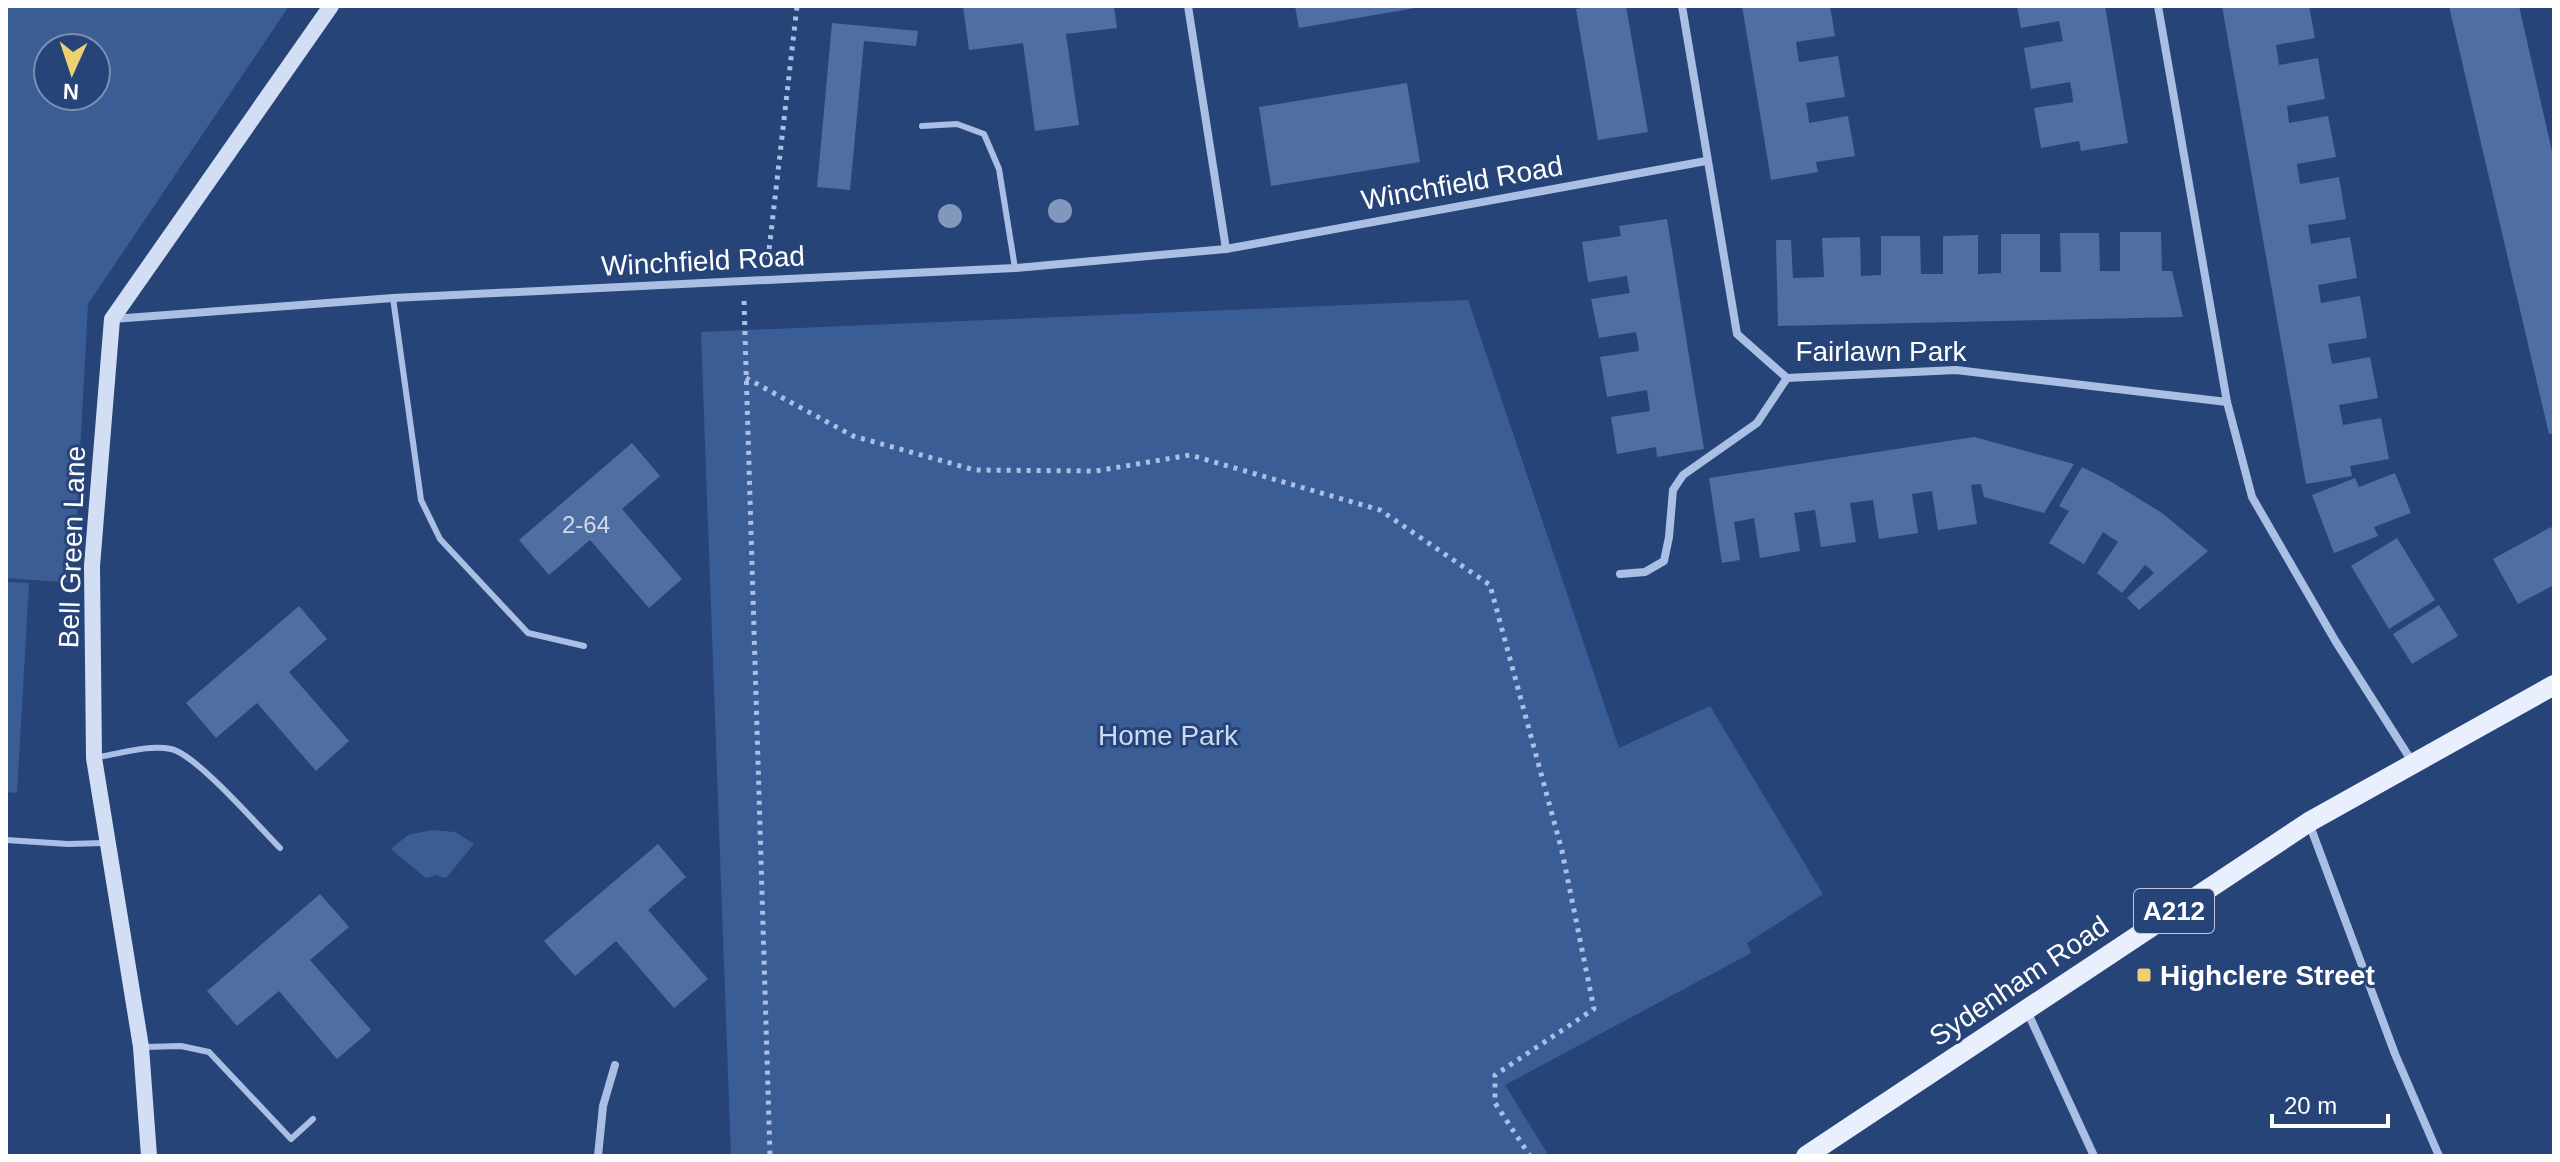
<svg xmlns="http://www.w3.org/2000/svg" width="2560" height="1162" font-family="Arial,sans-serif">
<rect width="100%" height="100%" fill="#274479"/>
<g fill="#3b5d96" fill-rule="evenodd">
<path d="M6,6H289L88,304L73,583L6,578ZM96,48V96H48V48Z"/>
<path d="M1468,300L1619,748L1710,706L1823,894L1747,943L1751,953L1505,1085L1549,1156H731L701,332Z"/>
<path d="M6,582L29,583L17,793L6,792Z"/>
<path d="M432,830L455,832L474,844L446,878L436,875L426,878L391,849L408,835Z"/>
</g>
<g fill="#4f6ea2">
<path d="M963,6H1114L1117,28L1066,34L1079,125L1035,131L1023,43L969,50Z"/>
<path d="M1295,6H1415V8L1299,28Z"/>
<path d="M1592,6H1626L1648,132L1598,140L1576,9Z"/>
<path d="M1742,6H1830L1835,36L1796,42L1799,62L1838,56L1845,97L1806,103L1808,113L1809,123L1848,116L1855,156L1816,162L1818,172L1771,180Z"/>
<path d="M2017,6H2105L2128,143L2081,151L2079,141L2041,148L2034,108L2073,102L2072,92L2070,82L2031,89L2024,48L2063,41L2059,21L2021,28Z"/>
<path d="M2222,6H2309L2315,38L2276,45L2279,65L2318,58L2325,99L2287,106L2289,123L2328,116L2336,157L2297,164L2300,184L2339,177L2346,219L2308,225L2311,244L2350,237L2357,278L2318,285L2321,303L2360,296L2367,338L2328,344L2332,364L2370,357L2378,398L2339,405L2343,425L2381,418L2389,459L2350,466L2352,476L2306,484Z"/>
<path d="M2449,6H2519L2554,160V433L2549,434Z"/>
<path d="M832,23L918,31L916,46L864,41L850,190L817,187Z"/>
<path d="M1407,83L1420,162L1271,186L1259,107Z"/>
<path d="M1667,219L1704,449L1657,457L1656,447L1617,454L1611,417L1650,411L1647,390L1607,397L1600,357L1639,351L1638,342L1636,332L1599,338L1591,299L1630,293L1628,284L1627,276L1588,282L1582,242L1621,236L1619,226Z"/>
<path d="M2120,232H2161L2162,271H2172L2183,317L1778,326L1776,240H1791L1793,278L1824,277L1822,238L1860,237L1861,276L1881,275V236H1920L1921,274H1943V236L1978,235V274L2001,273V234H2040V272H2061L2060,233H2099L2100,271H2120Z"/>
<path d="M1974,437L2074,464L2044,513L1984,497L1981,484L1971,485L1977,524L1938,530L1932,491L1912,494L1918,533L1879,539L1873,500L1850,503L1856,542L1821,547L1815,510L1794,513L1800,551L1760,558L1754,518L1745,520L1734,522L1740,560L1722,563L1709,478Z"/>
<path d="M632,443L660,476L622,509L682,579L649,608L590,540L549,575L519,540Z"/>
<path d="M2082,467L2110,481L2162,513L2208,551L2139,610L2127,598L2154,573L2149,568L2145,565L2122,593L2097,573L2118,542L2103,532L2084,564L2049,543L2069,511L2059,506Z"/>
<path d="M2395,473L2411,513L2374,527L2378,536L2334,553L2312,495L2355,478L2359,487Z"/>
<path d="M2551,527L2554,532V585L2518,604L2493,559Z"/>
<path d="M2397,538L2435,600L2389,629L2351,566Z"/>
<path d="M2439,605L2458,636L2412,664L2393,634Z"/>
<path d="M299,606L327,639L289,672L349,741L316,771L257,703L216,738L186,703Z"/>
<path d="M658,844L686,877L648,910L708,979L674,1008L616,941L575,976L544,941Z"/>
<path d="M320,894L349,927L310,960L371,1030L337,1059L279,991L237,1026L207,991Z"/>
</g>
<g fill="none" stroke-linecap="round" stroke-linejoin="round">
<g stroke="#aabfe3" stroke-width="5" stroke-dasharray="4 6" stroke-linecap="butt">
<path d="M768,259L797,6"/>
<path d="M744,301L770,1156"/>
<path d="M746,378L853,436L975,470L1096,471L1190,455L1380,510L1490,585L1562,851L1594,1009L1495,1075V1103L1530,1156"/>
</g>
<g stroke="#aabfe3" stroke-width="6">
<path d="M922,126L957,124L984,134L999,169L1015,268"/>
<path d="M393,298L421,500L440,539L528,633L584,646"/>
<path d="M98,757C120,754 149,744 171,749C196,754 260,828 280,848"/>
<path d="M6,840L68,844L104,843"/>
<path d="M144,1047L181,1046L209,1052L291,1139L313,1119"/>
</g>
<g stroke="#aabfe3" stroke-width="8">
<path d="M1188,6L1226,249"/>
<path d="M1682,6L1737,334L1787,378L1956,370L2227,402L2158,6"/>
<path d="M113,319L393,298L1015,268L1226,249L1706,161"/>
<path d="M2227,402L2252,497L2336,642L2413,763"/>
<path d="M1620,574L1645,572L1664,561L1669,537L1673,490L1683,475L1757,423L1787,378"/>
<path d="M2309,823L2395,1054L2439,1156"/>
<path d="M2027,1011L2094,1156"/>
<path d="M598,1156L603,1106L615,1065"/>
</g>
<path stroke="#d2def3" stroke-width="16" d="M149,1156L141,1047L94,758L92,566L112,319L331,6"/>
<path stroke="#e9effc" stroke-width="20" d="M1806,1156L2309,822L2554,685"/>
</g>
<g fill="#8297bc">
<circle cx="1060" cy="211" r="12"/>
<circle cx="950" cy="216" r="12"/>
</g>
<rect fill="#ebd170" stroke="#274479" stroke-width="3" x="2136" y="967" width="16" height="16" rx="4"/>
<g text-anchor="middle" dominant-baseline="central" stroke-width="6" stroke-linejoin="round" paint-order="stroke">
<g font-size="24" fill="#d3dbe8">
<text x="586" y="524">2-64</text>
</g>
<rect fill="#274479" stroke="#bec7d7" stroke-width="2" x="2134" y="889" width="80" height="44" rx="6"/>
<g font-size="26" font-weight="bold" fill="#fff">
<text x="2174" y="911">A212</text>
</g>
<g font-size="28" fill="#fff" stroke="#274479">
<text transform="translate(1462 183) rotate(-10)">Winchfield Road</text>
<text transform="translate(703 261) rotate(-3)">Winchfield Road</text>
<text x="1881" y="351">Fairlawn Park</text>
<text transform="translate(72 547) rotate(-88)">Bell Green Lane</text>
<text transform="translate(2019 981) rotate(-34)">Sydenham Road</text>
</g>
<g font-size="28" fill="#ccdbf3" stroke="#274479">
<text x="1168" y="735">Home Park</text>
</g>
<g font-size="28" font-weight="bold" fill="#fff" stroke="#274479" text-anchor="start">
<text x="2160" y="975">Highclere Street</text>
</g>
</g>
<rect width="2560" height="1162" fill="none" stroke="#ffffff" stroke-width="16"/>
<g transform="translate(72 72) rotate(183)"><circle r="38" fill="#274479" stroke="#7d8faf" stroke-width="2"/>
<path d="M0-6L14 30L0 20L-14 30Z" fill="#ebd170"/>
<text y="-12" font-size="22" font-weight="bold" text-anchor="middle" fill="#ffffff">N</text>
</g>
<path d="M2272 1114v12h116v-12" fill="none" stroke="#ffffff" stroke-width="4"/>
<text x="2284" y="1114" font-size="24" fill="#ffffff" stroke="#274479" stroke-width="6" paint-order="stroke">20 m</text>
</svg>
